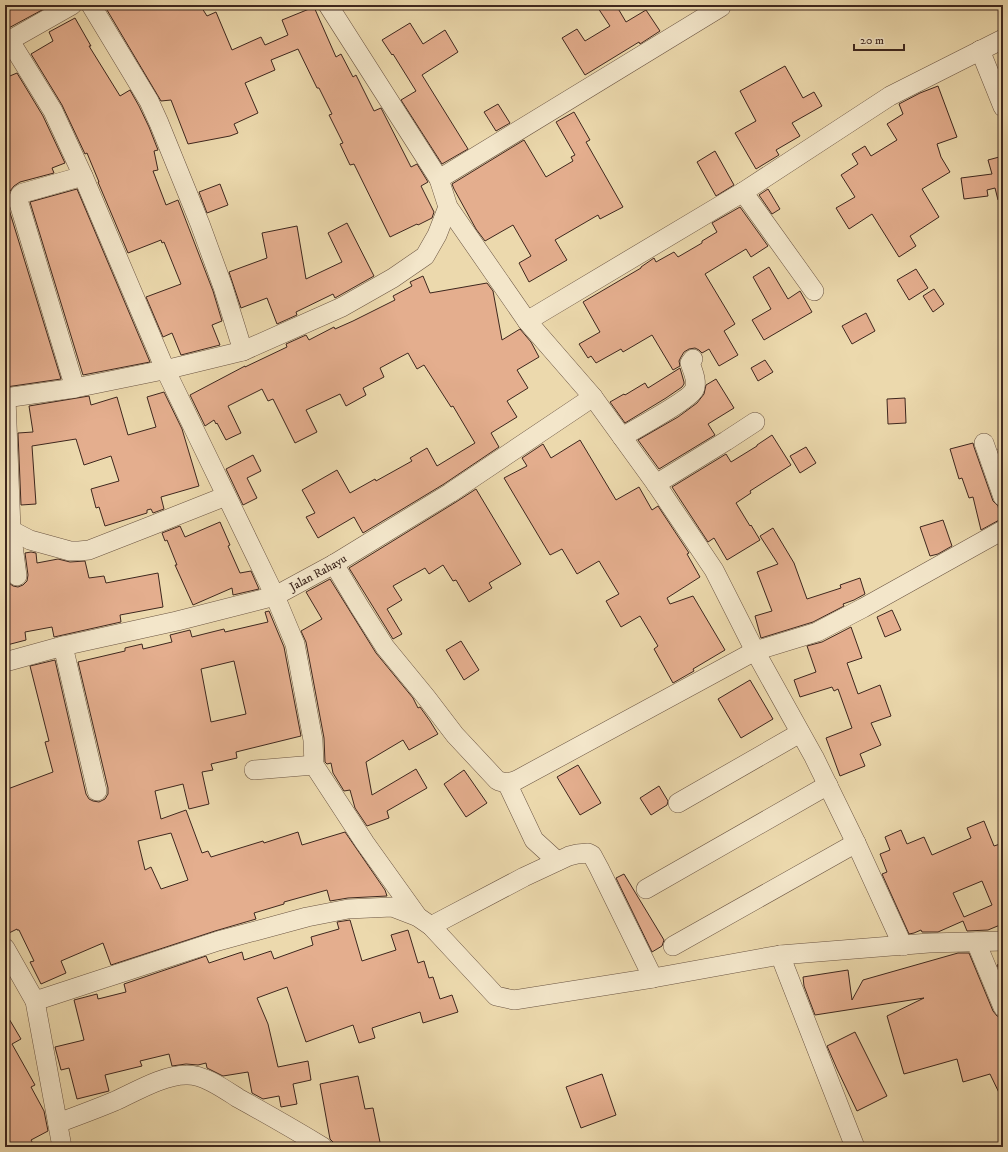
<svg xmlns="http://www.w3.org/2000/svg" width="1008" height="1152" font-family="'IM FELL DW Pica',serif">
<rect width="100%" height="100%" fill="#ecd9ad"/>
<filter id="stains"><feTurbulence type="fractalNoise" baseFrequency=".005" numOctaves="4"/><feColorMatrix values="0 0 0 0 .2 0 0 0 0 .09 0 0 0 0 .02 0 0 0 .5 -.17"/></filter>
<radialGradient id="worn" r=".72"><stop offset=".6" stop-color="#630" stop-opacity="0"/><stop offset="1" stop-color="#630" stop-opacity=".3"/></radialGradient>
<g fill="#e4ae8e" stroke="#3e271e" fill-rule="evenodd">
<path d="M5,5H40L42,10L5,30Z"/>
<path d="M104,5H200L207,16L216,12L232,50L261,37L265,45L288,35L282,20L314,7L336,57L341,54L353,77L356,75L374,111L381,108L411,167L417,164L428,182L421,186L434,212L432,218L418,225L417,224L390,237L354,164L350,165L340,144L343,143L329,115L332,114L319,88H317L298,49L271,60L275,70L245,83L258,113L234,124L238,133L230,136L188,144L171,100L161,101Z"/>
<path d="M596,5H616L626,22L646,10L660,31L640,44L639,42L585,75L562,38L577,29L585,41L610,26Z"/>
<path d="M75,18L91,46H89L120,96L130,90L139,106L149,127L158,150L154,151L158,170L153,171L166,205L178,200L213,291L222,321L212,325L220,345L181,355L172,333L163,337L146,297L181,284L164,242L162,243L161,240L128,253L98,182H99L87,153L85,154L62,105L31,54L53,41L49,32Z"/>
<path d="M410,23L423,44L445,30L458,52L422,75L468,149L442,164L401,100L416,91L393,54L392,55L382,40Z"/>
<path d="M785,66L803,98L814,92L822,106L792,123L800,136L776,150L779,155L756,169L735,133L756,121L740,91Z"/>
<path d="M17,73L43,116L65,163L52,168L54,173L20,182L14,186L10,191L8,196L7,203L61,379L6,387L5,78Z"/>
<path d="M938,86L957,137L937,144L941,157L950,172L922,189L939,217L910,236L916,246L899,257L872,214L849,229L836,208L855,197L841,175L858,164L852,154L865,146L871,156L897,140L887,124L903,114L899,104L920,93Z"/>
<path d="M498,104L510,123L496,131L484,112Z"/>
<path d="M574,112L590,140L586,142L623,207L600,219L598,215L555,240L567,260L529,282L519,263L531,256L513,225L485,241L476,229L454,189L452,184L524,140L546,177L573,161L571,157L575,155L556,122Z"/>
<path d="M715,151L734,185L716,196L697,162Z"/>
<path d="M1003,156V199L998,200L995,188L987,190L988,196L964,199L961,178L992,174L988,160Z"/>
<path d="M220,184L228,205L207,213L199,192Z"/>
<path d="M77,189L150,362L83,375L30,202Z"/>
<path d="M768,189L780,209L772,214L759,195Z"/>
<path d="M740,207L768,246L751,257L746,249L705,274L735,324L724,331L738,355L719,366L709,349L702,353L699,350L695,348L689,349L684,352L681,357L679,361L680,366L673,370L652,335L623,352L621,349L596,363L591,356L588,358L579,344L600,332L583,302L641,268V267L654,258L656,262L674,252L678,257L702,243V241L717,232L712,223Z"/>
<path d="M347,223L374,276L335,298L333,294L296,312L297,315L277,324L267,298L241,308L229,272L267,258L262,233L297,226L306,279L342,262L328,233Z"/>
<path d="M769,267L788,299L800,291L812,312L764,340L752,320L771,309L753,277Z"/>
<path d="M916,269L928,288L909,300L897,280Z"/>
<path d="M423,276L430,293L487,283L493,291L502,340L520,329L531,342L539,357L517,370L528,388L507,401L517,417L491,433L499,447L444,484L363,533L354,517L318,538L306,517L315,513L302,490L337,470L350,493L375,479L376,481L412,461L410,458L427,448L437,466L475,443L453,406L451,407L424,365L417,369L408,353L380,368L384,377L363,388L366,395L346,406L340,394L306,410L317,432L295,443L273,399L268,401L262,389L228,406L241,433L226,440L217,423L216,424L214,420L205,426L190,395L245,366V367L287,347L286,344L306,335L309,340L334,327L335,329L353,321L395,300L393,296L412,286L410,282Z"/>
<path d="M934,289L944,304L933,312L923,296Z"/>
<path d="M866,313L875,331L852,344L842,326Z"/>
<path d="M765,360L773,372L758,381L751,368Z"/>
<path d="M680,368L684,382V384L682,387L666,398L625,423L610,402L624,394L625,395L645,383L648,388Z"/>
<path d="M716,379L734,408L708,424L715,435L659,469L638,440L678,417L697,403L704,394L706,385Z"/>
<path d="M164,392L182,429L199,486L161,497L164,509L153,513L151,509L147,510V513L105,526L99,507L96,508L91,489L119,481L111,456L84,465L76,439L32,446L36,504L21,505L18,433L33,432L29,406L89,396L91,405L117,397L128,435L156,427L147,397Z"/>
<path d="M905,398L906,423L888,424L887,399Z"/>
<path d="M772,435L791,465L750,491L751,493L736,503L750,526L751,525L760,540L727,560L714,538L708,542L672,487L726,454L731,462L757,446V445Z"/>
<path d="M580,440L616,500L639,487L652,510L658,506L689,553L687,554L700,577L667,598L670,604L693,596L725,650L693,669L694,671L673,683L654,649L658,646L640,616L621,627L606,601L619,594L599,561L577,574L562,549L550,555L504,478L527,466L522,458L543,444L551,458Z"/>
<path d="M973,443L974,447L993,501L998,506L1001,519L981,530L973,497L969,498L962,478L959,479L950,449Z"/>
<path d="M806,447L816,463L800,473L790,456Z"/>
<path d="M1003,448V464L998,449Z"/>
<path d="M253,455L261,471L247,478L257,498L243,505L226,469Z"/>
<path d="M476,489L521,564L489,583L492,588L469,602L456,580L453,581L443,565L429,574L425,568L393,586L402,600L387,609L402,634L393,639L349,568L456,502Z"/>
<path d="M943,520L952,546L938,554L930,556L920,527Z"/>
<path d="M220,522L230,545L228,546L240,573L251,571L259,589L233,595L232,588L193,605L175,565H177L167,540L165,541L162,533L180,526L185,537Z"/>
<path d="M773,528L794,563L807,599L841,588L840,585L860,578L865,594L854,600L843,604L844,606L813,622L761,638L755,616L772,611L757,572L778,564L760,536Z"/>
<path d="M31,552L36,553L37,563L58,559L70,562L85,561L89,578L104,576L106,583L158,573L163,607L120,615L121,622L54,637L52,627L25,632L26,640L7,645L5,634V569L6,577L9,583L13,586L18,587L23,585L27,581L28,575L25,553Z"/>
<path d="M330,579L376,653L413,698L418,708L420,707L430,721L438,734L409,750L403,740L366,762L372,795L416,769L427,788L387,811L389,818L367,826L355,808L350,790L344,791L333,773L331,763L327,764L325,762L324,738L306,642L301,631L322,619L306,592Z"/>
<path d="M892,610L901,630L885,637L877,617Z"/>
<path d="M269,611L284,647L301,736L236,752L237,758L211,764L213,770L202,772L209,804L189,809L183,784L155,791L161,819L186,810L202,853L208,851L211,857L263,841L264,843L298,832L302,845L345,832L385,890L387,896L348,898L330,901L327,890L284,902V904L254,913L256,919L215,931L111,965L103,943L61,961L66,973L41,984L30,962L34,961L19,930H17V929L5,935V790L53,772L45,742L49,741L30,666L55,660L86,794L89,799L93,801L99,802L105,799L108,794V788L78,662L125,651V648L142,644L143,649L172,642L170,635L190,630L192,637L224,629L225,632L268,622L265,612ZM234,661L246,714L211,722L201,669ZM171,833L188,880L161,889L151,867L145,870L138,841Z"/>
<path d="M851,627L862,658L847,663L858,694L880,685L891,716L871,723L881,745L860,754L865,766L840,776L826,738L852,728L838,689L834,691L832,687L800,697L794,680L816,672L807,646L822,642Z"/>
<path d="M461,641L479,670L464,680L446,650Z"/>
<path d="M750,680L773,719L741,738L718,699Z"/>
<path d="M578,765L601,803L580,815L557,777Z"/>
<path d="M464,770L487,803L466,817L444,784Z"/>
<path d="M659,786L668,801L667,805L651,815L640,798Z"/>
<path d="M984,821L994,846L1003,843V930L1000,925L988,930L967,931L963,921L938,932H922L921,930L914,933L909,934L882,874L887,872L880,854L890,850L885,837L901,830L907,844L924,837L932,855L971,838L967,828ZM982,881L992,905L964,917L953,893Z"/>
<path d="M624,874L664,940L662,946L652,952L616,878Z"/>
<path d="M350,920L362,961L396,950L391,935L408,930L418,963L424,961L429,978L433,977L440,999L452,995L458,1012L423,1023L420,1012L372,1028L375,1038L359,1043L353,1025L306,1042L287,987L257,998L268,1024L278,1067L308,1061L311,1080L293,1084L297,1104L281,1107L279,1096L263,1099L252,1093L248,1072L223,1076L207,1068L206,1063L198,1065L186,1064L172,1066L169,1054L140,1061L142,1066L105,1075L109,1091L77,1099L69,1068L61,1070L55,1047L84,1040L74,1000L97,994L98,999L126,992L124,984L206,956L209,963L242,952L244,960L271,951L274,959L313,945L311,937L339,929L337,922Z"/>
<path d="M958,953H969L993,1011L997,1016L1003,1018V1101L990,1074L963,1082L957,1059L904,1074L887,1016L924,998L815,1015L804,986L803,977L848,970L852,1000L863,980Z"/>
<path d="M1003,962V978L997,965Z"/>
<path d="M5,1012L21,1039L12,1044L35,1085L31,1087L44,1111L48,1131L31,1140L35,1147H5Z"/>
<path d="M855,1032L887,1096L857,1111L837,1069L827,1046Z"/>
<path d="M602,1074L616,1115L581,1128L566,1087Z"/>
<path d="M358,1076L365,1109L373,1108L381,1147H334L333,1142L330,1139L320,1084Z"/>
</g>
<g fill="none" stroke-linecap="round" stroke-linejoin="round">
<defs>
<g id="street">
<path d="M91,5L149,101L159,123L200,224L223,287L243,351"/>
<path d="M328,5L439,179L448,207L527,321L593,397L656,484L714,570L755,651L814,757L856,843L903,946"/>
<path d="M10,41L53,111L83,176L165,369L275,596L295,644L313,740L314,765L365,843L418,917"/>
<path d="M5,43L72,5"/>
<path d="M980,50L1003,107"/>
<path d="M439,179L721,7"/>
<path d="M743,192L814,291"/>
<path d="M527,321L743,192L890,96L1003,39"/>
<path d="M75,388L18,200L20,195L23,193L83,176"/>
<path d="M5,398L75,388L173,368L243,351L342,307L393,278L425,256L437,235L448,207"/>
<path d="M6,398L11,530L17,576"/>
<path d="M622,437C634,430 689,400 694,390C698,383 693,371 690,363L693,359"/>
<path d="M984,443L1003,497"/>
<path d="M656,484L726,441L755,422"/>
<path d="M5,527L30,540L70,551H79L89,550L153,525L226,496"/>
<path d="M334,564L359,606L385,647L426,697L455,735L497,780C504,784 510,783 517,780L755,651L817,632L863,608L1003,530"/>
<path d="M63,646L97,791"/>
<path id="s1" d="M5,662L63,646L177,621L275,596L334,564L450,493L593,397"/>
<path d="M254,770L314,765"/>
<path d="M507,783L534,840L557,861"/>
<path d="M678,803L800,733"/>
<path d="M646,889L828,785"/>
<path d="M431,926L524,877L569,856L577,854L588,853L592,855L599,868L653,978"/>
<path d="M976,942L1003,1007"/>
<path d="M673,946L856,843"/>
<path d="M5,948L35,1001L62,1147"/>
<path d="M780,955L855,1147"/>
<path d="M35,1001L218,941L307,917L348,909L392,907L418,917L431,926L496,996L514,1000L653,978L780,955L929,943L1003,941"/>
<path d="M58,1123C77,1116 96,1109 115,1101C135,1092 163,1075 186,1075C203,1074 224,1089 238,1098C267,1114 295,1130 323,1147"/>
</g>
</defs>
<use href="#street" stroke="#6a5442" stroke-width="20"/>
<use href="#street" stroke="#f3e6ca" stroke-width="19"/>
</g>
<g text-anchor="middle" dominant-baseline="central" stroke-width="3" stroke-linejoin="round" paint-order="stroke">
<g font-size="12" fill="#3e271e" stroke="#f3e6ca">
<text stroke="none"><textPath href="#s1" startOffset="327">Jalan Rahayu</textPath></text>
</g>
</g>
<rect width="1008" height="1152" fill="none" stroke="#ecd9ad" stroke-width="20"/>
<rect x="6" y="6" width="996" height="1140" fill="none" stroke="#3e271e" stroke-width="2"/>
<rect x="10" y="10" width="988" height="1132" fill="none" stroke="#3e271e"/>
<path d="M854 44v6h50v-6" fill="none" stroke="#3e271e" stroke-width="2"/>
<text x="860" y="44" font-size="12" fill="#3e271e" stroke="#f3e6ca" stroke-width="3" paint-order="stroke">20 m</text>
<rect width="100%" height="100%" filter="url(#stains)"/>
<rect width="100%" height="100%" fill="url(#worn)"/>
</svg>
